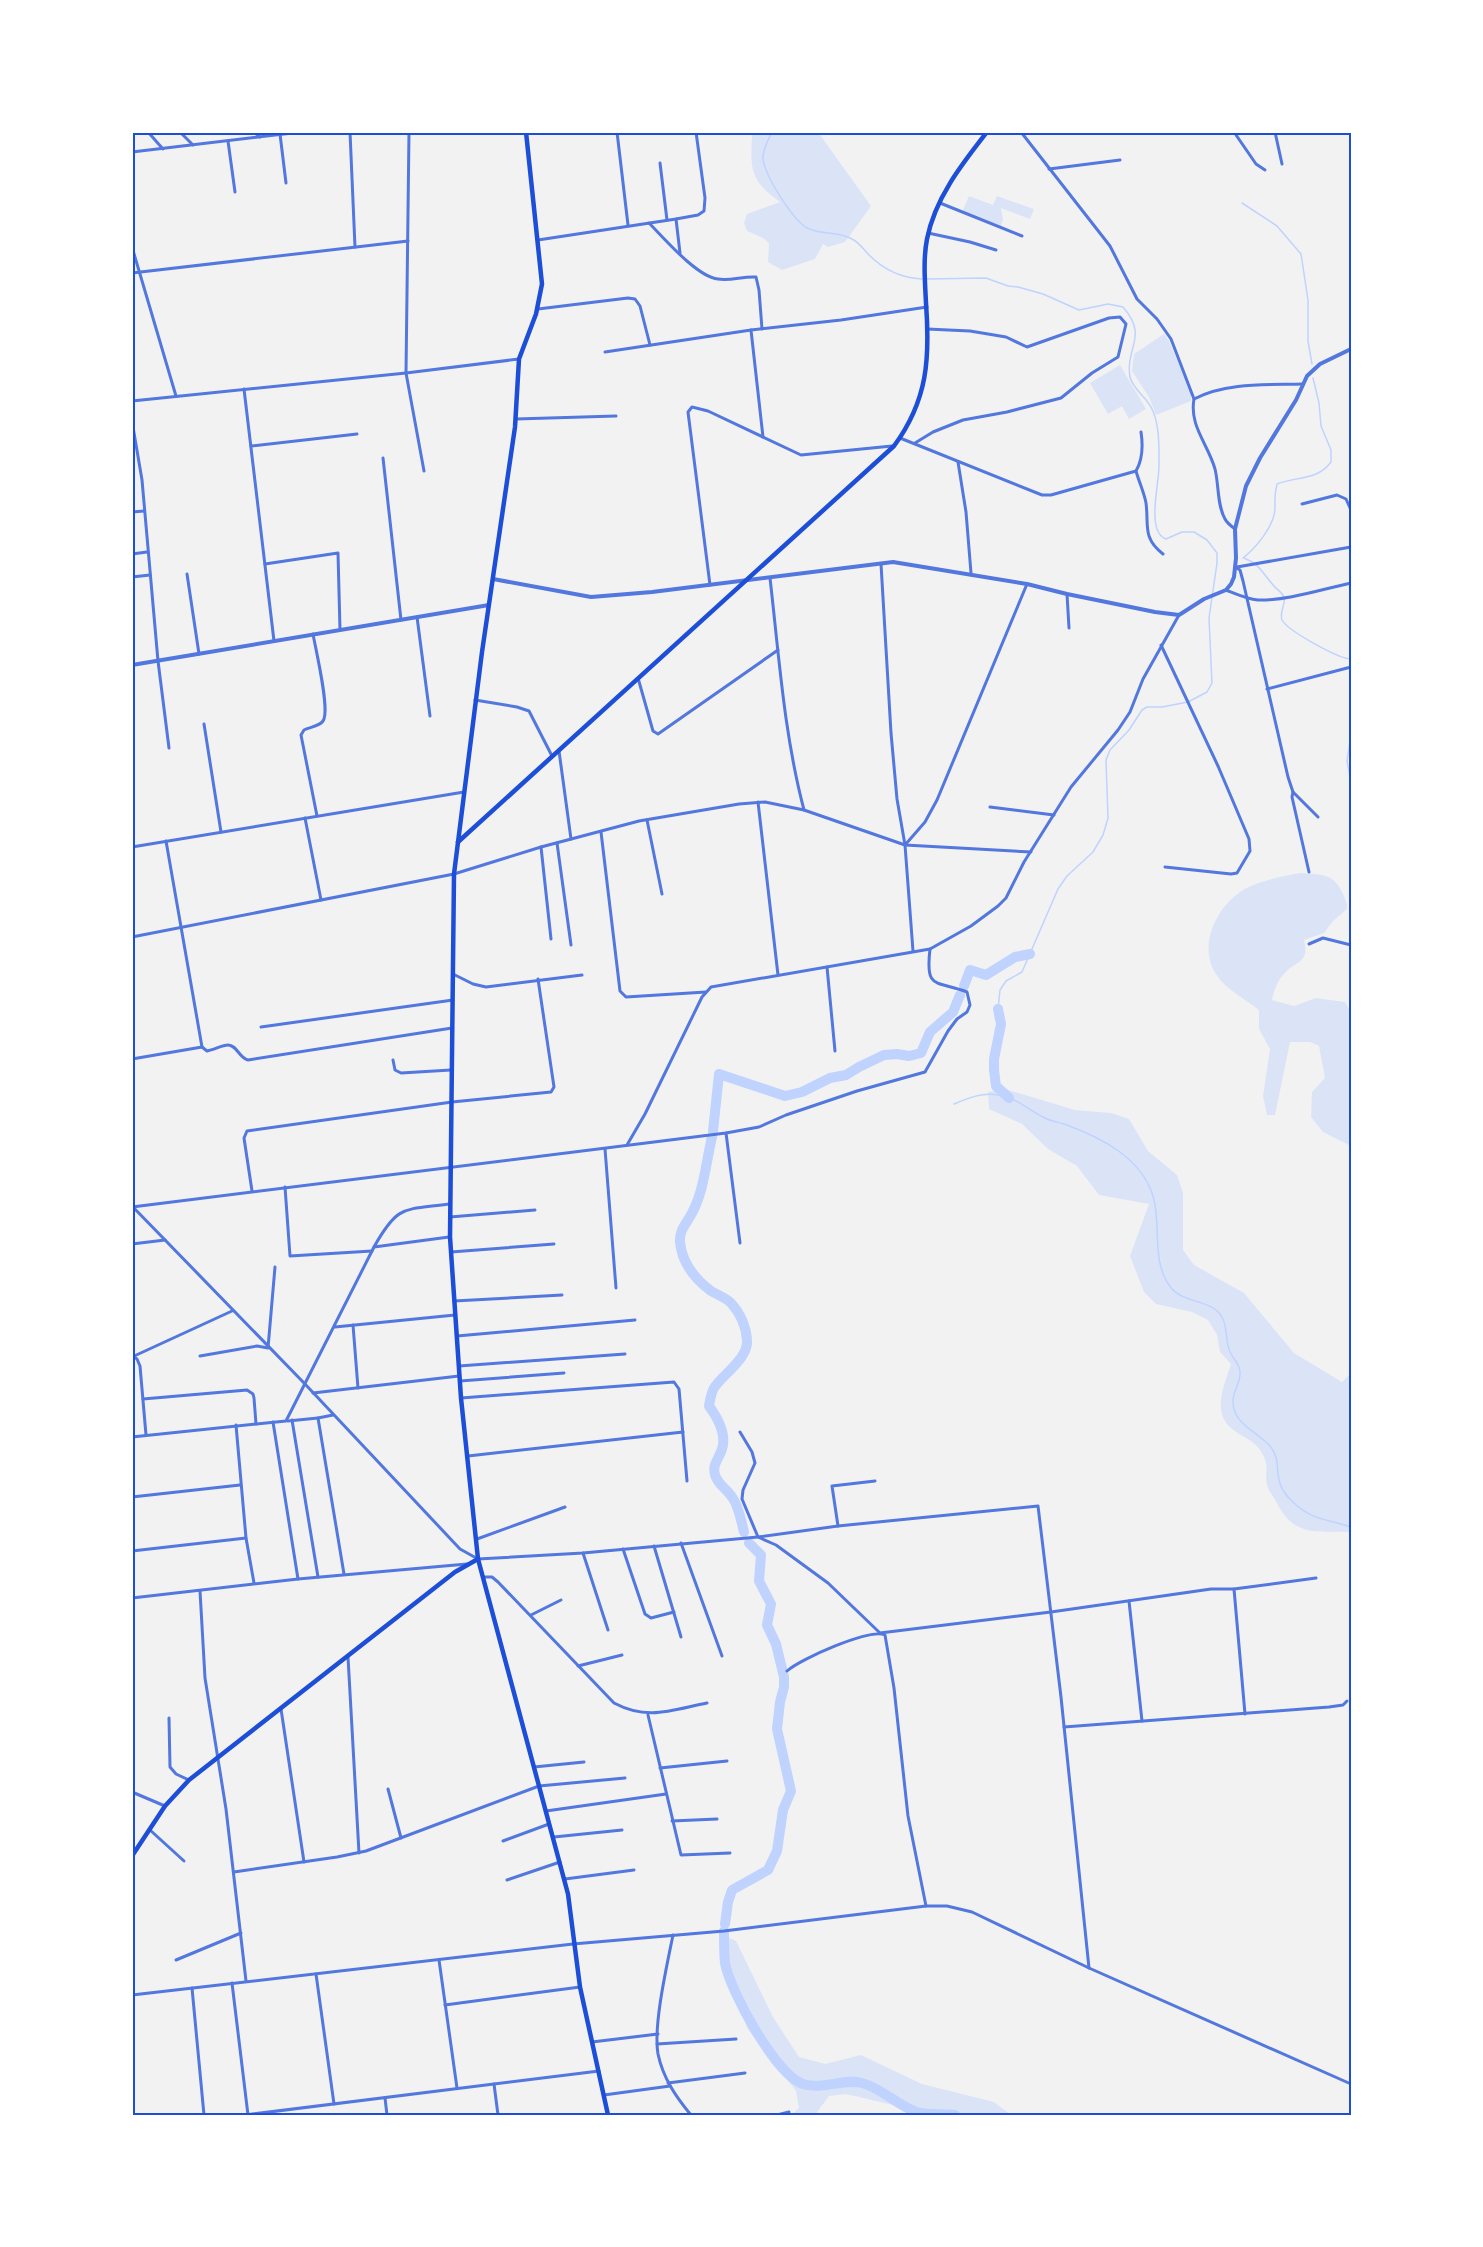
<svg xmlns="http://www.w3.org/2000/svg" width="1483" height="2247" font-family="Signika,sans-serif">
<rect width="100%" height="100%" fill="#f2f2f2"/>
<g fill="#dbe4f7">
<path d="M755,132H818L871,206L845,242L828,247L823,244L815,259L782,270L768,262L769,243L763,238L747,231L744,223L747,214L780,202C751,181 750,171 752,136Z"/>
<path d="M969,196L993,205L997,196L1034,209L1030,219L1001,208L1003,219L1001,226L962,212Z"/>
<path d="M1164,334L1169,341L1191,393V401L1156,415L1149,397L1132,371L1134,354Z"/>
<path d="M1120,365L1146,409L1129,419L1122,406L1108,414L1090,383Z"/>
<path d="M1301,873C1324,875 1334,873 1344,896C1346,901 1347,904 1347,909L1333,921L1324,933L1304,940C1310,964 1296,960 1284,974C1277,981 1274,991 1272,1000L1294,1006L1316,998L1345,1002L1351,1013V1146L1323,1132L1311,1117L1312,1092L1325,1078L1319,1046L1310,1042H1290L1275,1115H1267L1263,1096L1270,1049L1259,1029V1010C1245,999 1225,989 1216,974C1197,946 1217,906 1243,890C1256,882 1286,875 1301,873Z"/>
<path d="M1005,1089L1075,1110L1111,1113L1129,1119L1148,1151L1177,1175L1183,1193V1250L1194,1265L1244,1293L1294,1353L1342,1382L1351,1373V1570L1349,1566V1532C1317,1531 1295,1537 1278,1505C1275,1499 1269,1492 1267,1485C1264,1471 1271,1466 1260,1450C1253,1440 1244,1438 1235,1431C1210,1415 1224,1386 1231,1364L1220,1352L1217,1335L1208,1320L1192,1312L1156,1304L1144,1292L1130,1256L1149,1204L1099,1195L1077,1166L1048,1149L1022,1124L989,1109L988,1092Z"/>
<path d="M727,1937L736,1941L773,2017L799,2057L825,2064L861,2055L922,2084L994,2102L1011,2115L932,2114L846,2094L829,2096L815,2115H791L799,2108L796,2091L747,2028L722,1956V1945Z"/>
</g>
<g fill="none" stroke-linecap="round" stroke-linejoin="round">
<g stroke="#bfd3fe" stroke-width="1.5">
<path d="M772,132C768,140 763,149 763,158C764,175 793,220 807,228C821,235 838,231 852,239C859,242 863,249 869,255C884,270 901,278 922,279"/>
<path d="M1242,203L1277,226L1301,254L1308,300V341L1312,364"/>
<path d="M927,279L986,278L1008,286L1018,287L1043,294L1079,310L1108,304L1123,307C1149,337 1125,347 1130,377C1133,389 1145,396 1151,407C1160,423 1159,449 1159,466C1159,485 1146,532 1166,539L1182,532H1194L1207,540L1217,553V563L1209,618L1212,683L1207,692L1188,702L1162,707H1147L1142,710L1129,730L1110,750L1106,760L1108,818L1103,835L1093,852L1067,876L1058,889L1022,972L1006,981L1000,990L998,1009"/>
<path d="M1243,558C1256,548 1274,526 1275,509C1275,498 1274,496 1277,484C1297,476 1317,481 1331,462V450L1321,426L1319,403L1313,378"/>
<path d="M1244,558C1260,564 1263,574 1274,586C1277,590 1282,592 1284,597C1286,604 1279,612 1282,620C1288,631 1339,659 1351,659"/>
<path d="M1351,735L1347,761L1351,782"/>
<path d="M954,1104C968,1098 983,1092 998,1095C1016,1097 1028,1110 1043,1117C1050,1121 1057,1122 1064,1124C1100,1137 1141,1157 1153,1196C1162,1225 1150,1263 1172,1289C1184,1303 1213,1300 1222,1317C1228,1328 1225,1341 1230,1352C1233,1359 1240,1364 1240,1372C1241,1383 1232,1392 1233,1403C1234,1425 1258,1432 1270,1446C1280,1458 1276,1468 1279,1480C1281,1490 1287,1497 1294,1503C1313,1521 1328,1519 1351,1527"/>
</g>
<g stroke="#bfd3fe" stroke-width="10">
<path d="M964,986L970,970L986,975L1015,957L1030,954"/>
<path d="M998,1009L1001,1024L994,1059V1070L996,1086L1009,1098"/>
<path d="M713,1131L719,1074L785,1096L802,1092L830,1078L846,1075L859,1067L884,1055L897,1054L909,1056L921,1053L930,1032L953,1012L960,995"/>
<path d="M712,1137C706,1162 704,1191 692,1213C687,1223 679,1230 680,1242C682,1263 695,1279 711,1291C718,1295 726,1298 731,1303C740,1313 746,1327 747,1340C749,1358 722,1375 714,1388C711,1393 710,1400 709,1406C717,1417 727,1434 722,1449C719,1459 712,1464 715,1475C718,1485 727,1489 732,1497C739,1506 741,1521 744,1532"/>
<path d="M725,1924L728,1902L732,1890L768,1870L777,1851L783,1810L791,1791L777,1729L780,1702L784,1687V1677L776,1644L767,1625L771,1604L759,1581L761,1555L749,1543"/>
<path d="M724,1931C724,1941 724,1953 725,1963C730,1991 776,2075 803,2084C824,2090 845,2078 862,2083C881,2088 896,2104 914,2111C926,2116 942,2113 955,2115"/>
</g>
<g stroke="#5277de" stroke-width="3">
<path d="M148,132L163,149"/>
<path d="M180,132L193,145"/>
<path d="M254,132L260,137"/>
<path d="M350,132L355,247"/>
<path d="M409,132L406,373L424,471"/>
<path d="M617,132L628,225"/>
<path d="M1021,132L1110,246L1137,299L1157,319L1171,339L1194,399"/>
<path d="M1234,132L1256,164L1265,170"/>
<path d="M1275,132L1282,164"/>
<path d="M280,134L286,183"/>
<path d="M228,141L235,192"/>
<path d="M132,152L301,132"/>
<path d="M660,163L667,220"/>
<path d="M1049,169L1120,160"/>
<path d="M940,203L1022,236"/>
<path d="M676,219L680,253"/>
<path d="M649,223C664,238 697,277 718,279C731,281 743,276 756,277L759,290L762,329"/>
<path d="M928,233L970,242L996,250"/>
<path d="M538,240L676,219L698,215L704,211L705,198L696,132"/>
<path d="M132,247L176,396"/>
<path d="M132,273L408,241"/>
<path d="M538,309L628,298L635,299L640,306L650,345"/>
<path d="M605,352L751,330"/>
<path d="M244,389L274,641"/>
<path d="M132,401L406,373L519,359"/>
<path d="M516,419L616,416"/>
<path d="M132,421L142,480L158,661L169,748"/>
<path d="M763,437L751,330L841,320L927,307"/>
<path d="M900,438L1042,495H1051L1136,471C1143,459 1143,445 1141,432"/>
<path d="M915,443L933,432L963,420L1007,412L1061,398L1092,373L1118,357L1126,324L1120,317L1109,318L1027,347L1006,337L970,331L927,329"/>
<path d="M251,446L357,434"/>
<path d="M383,458L401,620"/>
<path d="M958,462L966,512L971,573"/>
<path d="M1136,471C1139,482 1144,492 1146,503C1149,525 1142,538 1163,554"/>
<path d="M1302,504L1337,495L1346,499L1351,510"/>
<path d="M132,512L144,511"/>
<path d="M1235,529C1231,526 1227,523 1225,519C1217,505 1219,485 1215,469C1208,444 1189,426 1194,399C1226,382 1268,385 1303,384"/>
<path d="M132,554L147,552"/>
<path d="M265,564L338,553L340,630"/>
<path d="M881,564L891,733L897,799L905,845L913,951"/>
<path d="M1235,567L1240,570L1243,581L1288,777L1293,792L1318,817"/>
<path d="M1237,567L1351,547"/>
<path d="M187,574L199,654"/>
<path d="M132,577L150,575"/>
<path d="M770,578C779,656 784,734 804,810"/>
<path d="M710,585L688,412L692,407L708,411L801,455L892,446"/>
<path d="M1226,590C1236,594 1247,599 1258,600C1286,601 1323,589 1351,583"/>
<path d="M1067,594L1069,628"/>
<path d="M417,617L430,716"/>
<path d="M313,634C316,651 329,705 324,719C322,726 310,727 304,730L301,735L317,816"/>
<path d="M1161,645L1218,766L1249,839L1250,851L1237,873L1231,874L1165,867"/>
<path d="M638,678L653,731L658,734L778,650"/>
<path d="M1267,689L1351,667"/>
<path d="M475,700L517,707L529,711L552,756"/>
<path d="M204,724L221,832"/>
<path d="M559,751L571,839"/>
<path d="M1293,792L1292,797L1309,872"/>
<path d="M758,802L778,975"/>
<path d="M990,807L1054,815"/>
<path d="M305,818L321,900"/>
<path d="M647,820L662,894"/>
<path d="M601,832L620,991L626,997L706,992"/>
<path d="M166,841L202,1047"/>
<path d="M557,843L571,945"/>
<path d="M905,845L925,822L937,800L1027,584"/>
<path d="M132,847L464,792"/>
<path d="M541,847L551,939"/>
<path d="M132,937L454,874L541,847L639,821L739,804L765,802L804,810L905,845L1031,852"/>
<path d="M1309,944L1323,938L1351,945"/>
<path d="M827,967L835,1051"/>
<path d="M453,974L473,984L486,987L582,975"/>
<path d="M261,1027L453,1000"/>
<path d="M202,1047L207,1051C214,1050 222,1045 228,1045C237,1045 239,1058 248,1060L452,1028"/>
<path d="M132,1059L202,1047"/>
<path d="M393,1060L395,1070L401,1073L451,1070"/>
<path d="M726,1133L740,1243"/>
<path d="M627,1145L645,1114L702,997L711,987L930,949L971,926L998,906L1006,898L1024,862L1071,787L1118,730L1130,712L1143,679L1179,615"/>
<path d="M605,1149L616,1288"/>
<path d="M285,1187L290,1256L372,1251"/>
<path d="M252,1191L244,1138L247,1131L452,1102L551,1092L554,1087L538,979"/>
<path d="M132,1206L305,1384L460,1549L478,1559L583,1553L758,1537L838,1526L1038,1506L1061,1697L1089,1968"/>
<path d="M132,1207L726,1133L759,1127L786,1115L857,1091L925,1072L948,1031L957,1019L967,1012L970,1005L967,992C936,980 925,991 930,949"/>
<path d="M450,1217L535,1210"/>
<path d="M132,1244L165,1240"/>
<path d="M374,1247L449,1237"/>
<path d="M451,1252L554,1244"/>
<path d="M454,1301L562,1295"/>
<path d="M353,1325L358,1388"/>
<path d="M335,1327L455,1315"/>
<path d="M457,1336L635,1320"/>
<path d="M200,1356L257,1346L268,1348L275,1267"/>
<path d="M132,1357L232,1311"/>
<path d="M134,1357L137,1359L140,1366L146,1435"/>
<path d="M459,1366L625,1354"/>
<path d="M460,1381L564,1373"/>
<path d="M313,1393L459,1376"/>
<path d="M461,1398L674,1382L679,1389L687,1481"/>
<path d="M143,1399L247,1390L253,1394L254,1398L256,1424"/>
<path d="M318,1418L333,1415"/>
<path d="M292,1420L318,1577"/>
<path d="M288,1421L318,1418L344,1574"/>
<path d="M273,1422L298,1579"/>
<path d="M236,1425L246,1538L254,1583"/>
<path d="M740,1432L752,1452L755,1463L743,1490L742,1499L758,1537L776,1545L828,1583L880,1633L1051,1612L1211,1589H1234"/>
<path d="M132,1437L286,1421L374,1247C398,1204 404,1210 449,1204"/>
<path d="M468,1456L683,1432"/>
<path d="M132,1497L240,1485"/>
<path d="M838,1526L832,1486L875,1481"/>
<path d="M477,1539L565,1507"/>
<path d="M681,1543L722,1656"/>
<path d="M654,1546L681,1637"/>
<path d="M623,1549L645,1614L651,1618L674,1612"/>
<path d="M132,1551L246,1538"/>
<path d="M583,1553L608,1630"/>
<path d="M485,1577H492L498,1582L614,1703C648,1721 672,1710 707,1703"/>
<path d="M200,1591L205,1678L226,1809L246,1981"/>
<path d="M132,1598L298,1579L467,1564"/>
<path d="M1129,1601L1142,1721"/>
<path d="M531,1615L561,1600"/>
<path d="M348,1657L359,1853"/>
<path d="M578,1666L622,1655"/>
<path d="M787,1671C800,1659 870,1628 885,1635L894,1688L908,1816L926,1906"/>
<path d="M281,1709L304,1862"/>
<path d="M1245,1714L1234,1589L1316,1578"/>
<path d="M648,1715L681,1855L730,1853"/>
<path d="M169,1718L170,1767L176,1774L189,1780"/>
<path d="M1064,1727L1329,1707L1343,1705L1347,1701"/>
<path d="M534,1767L584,1762"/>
<path d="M660,1768L727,1761"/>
<path d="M388,1789L401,1838"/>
<path d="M132,1792L165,1806"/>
<path d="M546,1811L666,1794"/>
<path d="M672,1821L717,1819"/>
<path d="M150,1830L184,1861"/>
<path d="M554,1837L622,1830"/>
<path d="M503,1841L549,1824"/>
<path d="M234,1872L337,1857L366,1851L539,1786L625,1778"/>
<path d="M565,1879L634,1870"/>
<path d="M507,1880L560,1862"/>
<path d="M673,1935C667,1965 653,2026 658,2054C663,2078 676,2097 691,2115"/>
<path d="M176,1960L241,1933"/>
<path d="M439,1960L457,2088"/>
<path d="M316,1974L334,2104"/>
<path d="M232,1983L248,2115"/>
<path d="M192,1988L204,2115"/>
<path d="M132,1995L573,1944L724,1931L926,1906H947L972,1912L1089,1968L1351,2084"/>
<path d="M445,2005L580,1987"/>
<path d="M592,2042L658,2034"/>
<path d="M657,2044L736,2039"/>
<path d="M668,2083L745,2073"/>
<path d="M494,2084L498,2115"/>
<path d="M604,2095L670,2086"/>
<path d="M385,2098L387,2115"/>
<path d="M245,2115L599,2071"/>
<path d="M777,2115L789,2112"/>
</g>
<g stroke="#5277de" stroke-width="4">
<path d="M493,579L591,597L652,592L893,562L1027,584L1067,594L1155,612L1179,615L1204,599L1226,590L1231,584L1234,577L1236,558L1235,529L1246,486L1260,458L1296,400L1307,376L1320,364L1351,349"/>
<path d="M132,665L489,605"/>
</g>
<g stroke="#1d4ed8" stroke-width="4.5">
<path d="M526,132L542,284L536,314L519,359L515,427L482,652L454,874L450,1237L461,1398L478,1559L568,1894L580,1987L608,2115"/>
<path d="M458,842L894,446C928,400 930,358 926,303C925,282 923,259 927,239C935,198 962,164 987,132"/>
<path d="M132,1856L165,1806L189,1780L455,1572L478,1559"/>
</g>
</g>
<rect width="1483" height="2247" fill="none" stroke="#ffffff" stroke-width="267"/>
<rect x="134" y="134" width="1216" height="1980" fill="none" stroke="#1d4ed8" stroke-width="2"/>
</svg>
